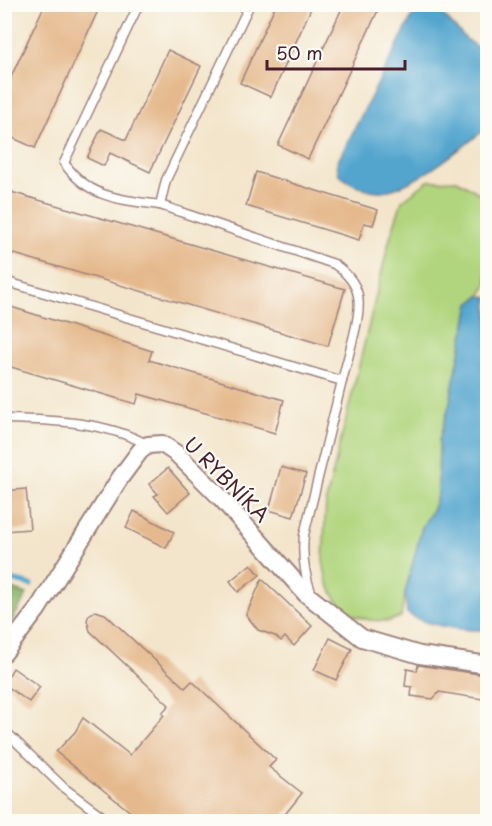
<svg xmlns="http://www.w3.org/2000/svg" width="492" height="826" font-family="'Playpen Sans',sans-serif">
<rect width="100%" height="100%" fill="#fdfcf7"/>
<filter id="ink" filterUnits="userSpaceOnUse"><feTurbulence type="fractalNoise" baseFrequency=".0167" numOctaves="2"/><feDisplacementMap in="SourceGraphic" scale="12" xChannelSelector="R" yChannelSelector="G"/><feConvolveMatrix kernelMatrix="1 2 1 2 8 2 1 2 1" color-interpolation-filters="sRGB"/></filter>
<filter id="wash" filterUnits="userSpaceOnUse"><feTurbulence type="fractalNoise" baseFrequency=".008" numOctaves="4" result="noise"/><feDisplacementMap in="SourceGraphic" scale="24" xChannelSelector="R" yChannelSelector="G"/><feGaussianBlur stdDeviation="1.35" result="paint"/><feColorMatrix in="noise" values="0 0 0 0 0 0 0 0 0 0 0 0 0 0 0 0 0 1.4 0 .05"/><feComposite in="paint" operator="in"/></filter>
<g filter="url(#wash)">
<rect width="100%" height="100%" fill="#f3e5cb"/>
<path fill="#b1d57e" stroke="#7e7a54" stroke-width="1.5" d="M457,180L487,198V285L480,296L470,304L449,406L439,440L438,494L433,509L422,527L405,593L401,617L389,621L370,620L352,615L336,599L327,582L323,561L326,501L390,238L402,201L428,181Z"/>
<path fill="#8cb66d" stroke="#6b6a4c" stroke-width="1.5" d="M5,587L27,594L13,619L5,631Z"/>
<g fill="#53a5ce" stroke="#4e627c" stroke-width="1.5">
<path d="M418,5H434L466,39L487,54V128C464,145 411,191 381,191C366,191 351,184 339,175L337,163Z"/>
<path d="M480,296L488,297V630C465,631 424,626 407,613L405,593L422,527L433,509L438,494L439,440L449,406L470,304Z"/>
</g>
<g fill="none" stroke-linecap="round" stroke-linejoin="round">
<path stroke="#53a5ce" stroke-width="5" d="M4,578L31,585"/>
</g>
<g id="blocks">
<g fill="#e5b98d">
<path d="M45,4H101L35,148L4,134V92Z"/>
<path d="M276,4H313L271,97L240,83Z"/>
<path d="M344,4H381L308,159L278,145Z"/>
<path d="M168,50L201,66L150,172L110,153L104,166L87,158L101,129L126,140Z"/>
<path d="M256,172L378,210L373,225L364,223L359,240L246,206Z"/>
<path d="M4,190L345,289L328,346L4,251Z"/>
<path d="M11,307L152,351L149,360L284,400L275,433L139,394L136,404L4,365V314L8,315Z"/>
<path d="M281,467L306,474L293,517L269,510Z"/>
<path d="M168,468L190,493L168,512L154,496L158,494L149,484Z"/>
<path d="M26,489L30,529L4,531V491Z"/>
<path d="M134,511L174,532L166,548L126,528Z"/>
<path d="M251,564L260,575L238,592L230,581Z"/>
<path d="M262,579L312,626L294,646L285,637L281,641L275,636L258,630L246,615Z"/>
<path d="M95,611L105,614L185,688L192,681L276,760L269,767L302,793L279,822H143L56,752L75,732L83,718L130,755L164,715L162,713L169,705L90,631L87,620L89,615Z"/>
<path d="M330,638L352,649L336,680L314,670Z"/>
<path d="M418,665L486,675L482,699L439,692L433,699L411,696L412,687L405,686L407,669L417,671Z"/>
<path d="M13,668L40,687L29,702L4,684Z"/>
</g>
</g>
</g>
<g filter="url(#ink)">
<use href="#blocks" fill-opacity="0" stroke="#9e827b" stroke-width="1.5"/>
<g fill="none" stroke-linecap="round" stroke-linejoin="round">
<defs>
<g id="service">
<path d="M139,4L64,163C90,199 119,199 160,205"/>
<path d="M250,4L166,180L160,205L334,264C363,284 362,303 354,335C350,350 346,366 342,381"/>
<path d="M4,281L342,381L304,535C302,555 304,573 311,592"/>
<path d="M4,419C51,420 106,421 148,445"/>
<path d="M4,730L64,788L110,822"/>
</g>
<path id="minor" d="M4,653L37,610L120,478L140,451L148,445L162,444L177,454L221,498L306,594L362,638L420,655L488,665"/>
</defs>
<use href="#service" stroke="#9e827b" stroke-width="11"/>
<use href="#minor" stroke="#9e827b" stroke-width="20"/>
<use href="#service" stroke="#fff" stroke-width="8"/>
<use href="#minor" stroke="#fff" stroke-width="16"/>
</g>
</g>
<g text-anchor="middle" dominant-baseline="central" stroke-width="4.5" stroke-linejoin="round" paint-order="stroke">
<g font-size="20" fill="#4a1f2b" stroke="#fdfcf7">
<text transform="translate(227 479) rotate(45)">U RYBNÍKA</text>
</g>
</g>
<rect width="492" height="826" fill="none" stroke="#fdfcf7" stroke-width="24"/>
<path d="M267 60v9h138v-9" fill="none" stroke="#4a1f2b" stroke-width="3"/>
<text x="276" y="60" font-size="18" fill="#4a1f2b" stroke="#fdfcf7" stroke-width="4.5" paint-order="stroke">50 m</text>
</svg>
